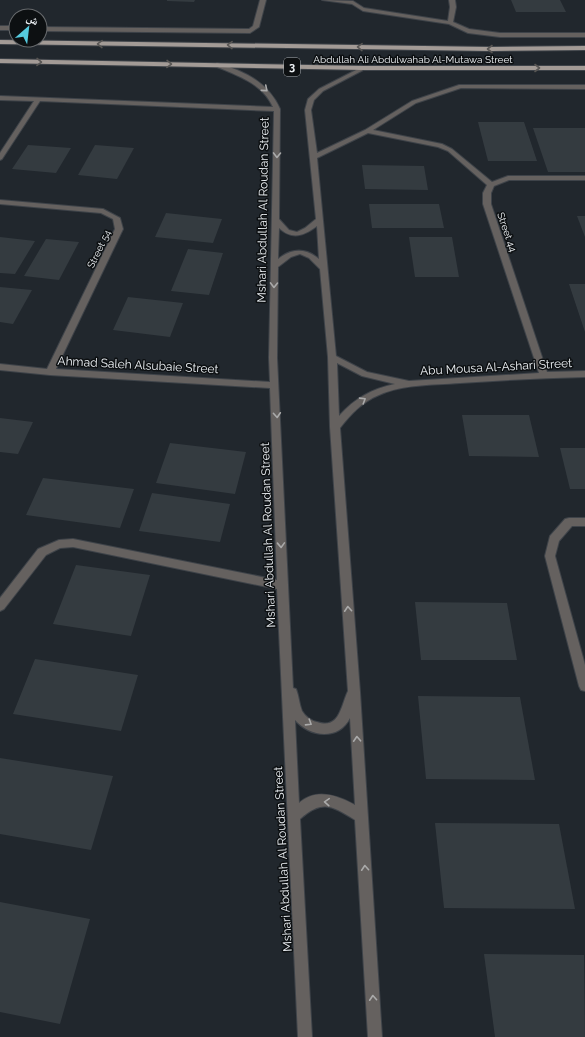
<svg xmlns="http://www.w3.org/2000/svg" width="585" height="1037" font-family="Raleway,'Noto Naskh Arabic',sans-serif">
<rect width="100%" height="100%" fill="#21272d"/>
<g fill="#343b40">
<path d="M167,0H195L194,2L167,1Z"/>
<path d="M511,0H560L566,12H516Z"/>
<path d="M478,122H524L537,161H488Z"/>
<path d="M533,128H585V172H548Z"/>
<path d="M28,145L71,148L56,173L12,169Z"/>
<path d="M95,145L134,148L117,179L78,175Z"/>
<path d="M362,165L424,166L428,190L365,189Z"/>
<path d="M369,204H439L444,228H372Z"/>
<path d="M166,213L222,219L213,243L155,237Z"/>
<path d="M577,216H585V237Z"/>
<path d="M0,237L35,241L15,274L0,273Z"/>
<path d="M409,237H452L459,277H415Z"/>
<path d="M46,239L79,242L59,280L24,276Z"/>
<path d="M188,249L223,253L209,295L171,291Z"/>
<path d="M569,284H585V332Z"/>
<path d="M0,287L32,290L13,324L0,322Z"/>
<path d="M128,297L183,303L170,337L113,330Z"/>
<path d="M462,415H529L539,457L469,456Z"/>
<path d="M0,418L33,422L18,454L0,452Z"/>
<path d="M170,443L246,452L235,494L156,483Z"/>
<path d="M560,448H585V489H570Z"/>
<path d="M43,478L134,489L120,528L26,515Z"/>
<path d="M152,493L230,504L220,542L139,531Z"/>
<path d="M76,565L150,575L131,636L53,624Z"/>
<path d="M415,602L507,603L517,660H421Z"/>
<path d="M35,659L138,675L121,731L13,714Z"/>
<path d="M418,696L520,697L535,780L426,779Z"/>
<path d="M0,758L113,776L91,850L0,834Z"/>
<path d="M435,823L559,824L575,909L444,908Z"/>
<path d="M0,902L90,919L60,1024L0,1012Z"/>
<path d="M484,954L584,955L585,1037H495Z"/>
</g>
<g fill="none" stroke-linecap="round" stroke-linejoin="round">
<defs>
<g id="minor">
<path d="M260,0H266L259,27L250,33L40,31V27L249,29L253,26Z"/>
<path d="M322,0L353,1L364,8L448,21L450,7L449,0H455L456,7L453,22L469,29L500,33H585V37H500L468,33L449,24L363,11L352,4Z"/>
<rect x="0" y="26" width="16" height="4"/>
<path d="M217,63C244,71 268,82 280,109L279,219L289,230L297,232L305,228L316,219L305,110L308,99L319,89L362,67L367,68L323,91L314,100L311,110L317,153L365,130L412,101L459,85H585V89L461,88L416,103L373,130L442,144L452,149L492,182L508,176H585V180H509L494,186L491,193V204L547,372L585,371V377C543,378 502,380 460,383C433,385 404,384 379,395C362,402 351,414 340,428L360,692L382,1037H368L355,820C332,806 323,799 300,819L312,1037H298L277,589L73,547L60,548L46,555L4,609L0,611V598L38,549L59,540L73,539L277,580L270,388L50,375L0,370V364L47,369L115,229L113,219L101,213L0,204V200L103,209L120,218L123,229L56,369L270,382L269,358L274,111L40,101L2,159L0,160V153L34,101L0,100V96L273,107C262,83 238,76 215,66L214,65ZM368,133L438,147L448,151L487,185L483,193V204L539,373L409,381L367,372L336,356L317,158ZM317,226L319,259C306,248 292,248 278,259L279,228C292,240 304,236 317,226ZM300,254L309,258L320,269L328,357L330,427L348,691C341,705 340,730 317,722C311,721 305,716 302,711C299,704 299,696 296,689L293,688L277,358L278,267L291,257ZM337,363L362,376L395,384C372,389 355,398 339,416ZM350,718L355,805C337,795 316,788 299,803L295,720C310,737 338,741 350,718Z"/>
<path d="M569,518H585V526H572L559,541L555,556L585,665V691L581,690L579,686L545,556L550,536L565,519Z"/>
</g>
<g id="major">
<path d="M0,40L491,47L585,46V50L491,51L0,44Z"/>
<path d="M0,59L364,66H585V70H364L0,63Z"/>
</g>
</defs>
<use href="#minor" stroke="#3e4349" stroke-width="2"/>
<use href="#major" stroke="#3e4349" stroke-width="2"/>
<use href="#minor" fill="#65615f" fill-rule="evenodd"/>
<use href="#major" fill="#a39b96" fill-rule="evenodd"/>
</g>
<defs><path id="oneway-chevron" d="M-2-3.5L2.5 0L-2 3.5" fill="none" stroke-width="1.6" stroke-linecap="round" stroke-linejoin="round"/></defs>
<g stroke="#585654">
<use href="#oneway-chevron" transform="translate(100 44) rotate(-179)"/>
<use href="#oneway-chevron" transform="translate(230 45) rotate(-179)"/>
<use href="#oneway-chevron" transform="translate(360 47) rotate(-179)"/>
<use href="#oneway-chevron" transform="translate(490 49) rotate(-180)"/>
<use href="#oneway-chevron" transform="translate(39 62) rotate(1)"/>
<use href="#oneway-chevron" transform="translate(169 64) rotate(1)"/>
<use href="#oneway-chevron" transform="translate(537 68)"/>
</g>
<g stroke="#aaa">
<use href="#oneway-chevron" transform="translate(265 89) rotate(40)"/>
<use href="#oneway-chevron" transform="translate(277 155) rotate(91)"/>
<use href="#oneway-chevron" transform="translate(274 285) rotate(91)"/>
<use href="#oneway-chevron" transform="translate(363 400) rotate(-32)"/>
<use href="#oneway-chevron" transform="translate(277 415) rotate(86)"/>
<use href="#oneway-chevron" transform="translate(281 545) rotate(88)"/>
<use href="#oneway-chevron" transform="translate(348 609) rotate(-94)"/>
<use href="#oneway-chevron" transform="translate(309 723) rotate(32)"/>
<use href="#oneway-chevron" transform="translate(357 739) rotate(-93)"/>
<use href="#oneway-chevron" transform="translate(327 802) rotate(-176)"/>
<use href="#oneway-chevron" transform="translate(365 868) rotate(-94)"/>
<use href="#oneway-chevron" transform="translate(373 998) rotate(-94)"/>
</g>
<g text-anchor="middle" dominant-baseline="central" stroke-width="3" stroke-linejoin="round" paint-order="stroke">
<g font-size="10" fill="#eef2f6" stroke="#0d1012">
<text x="413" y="59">Abdullah Ali Abdulwahab Al-Mutawa Street</text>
<text transform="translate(507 232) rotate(71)">Street 44</text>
<text transform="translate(99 249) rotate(-64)">Street 54</text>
</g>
<rect fill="#0d1012" stroke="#aaaeb2" stroke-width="1" x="284" y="58" width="16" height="18" rx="3"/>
<g font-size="11" font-weight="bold" fill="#eef2f6">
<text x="292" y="67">3</text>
</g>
<g font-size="12" fill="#eef2f6" stroke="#0d1012">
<text transform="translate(263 210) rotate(-89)">Mshari Abdullah Al Roudan Street</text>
<text transform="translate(138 365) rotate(3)">Ahmad Saleh Alsubaie Street</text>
<text transform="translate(496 367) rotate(-3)">Abu Mousa Al-Ashari Street</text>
<text transform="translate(268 535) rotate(-92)">Mshari Abdullah Al Roudan Street</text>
<text transform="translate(283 859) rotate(-93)">Mshari Abdullah Al Roudan Street</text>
</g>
</g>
<g transform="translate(28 28) rotate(28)"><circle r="19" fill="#0d1012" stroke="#676a6d"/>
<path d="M0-3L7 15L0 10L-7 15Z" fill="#55cadf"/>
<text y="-6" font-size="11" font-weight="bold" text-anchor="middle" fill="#eef2f6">ش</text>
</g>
</svg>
